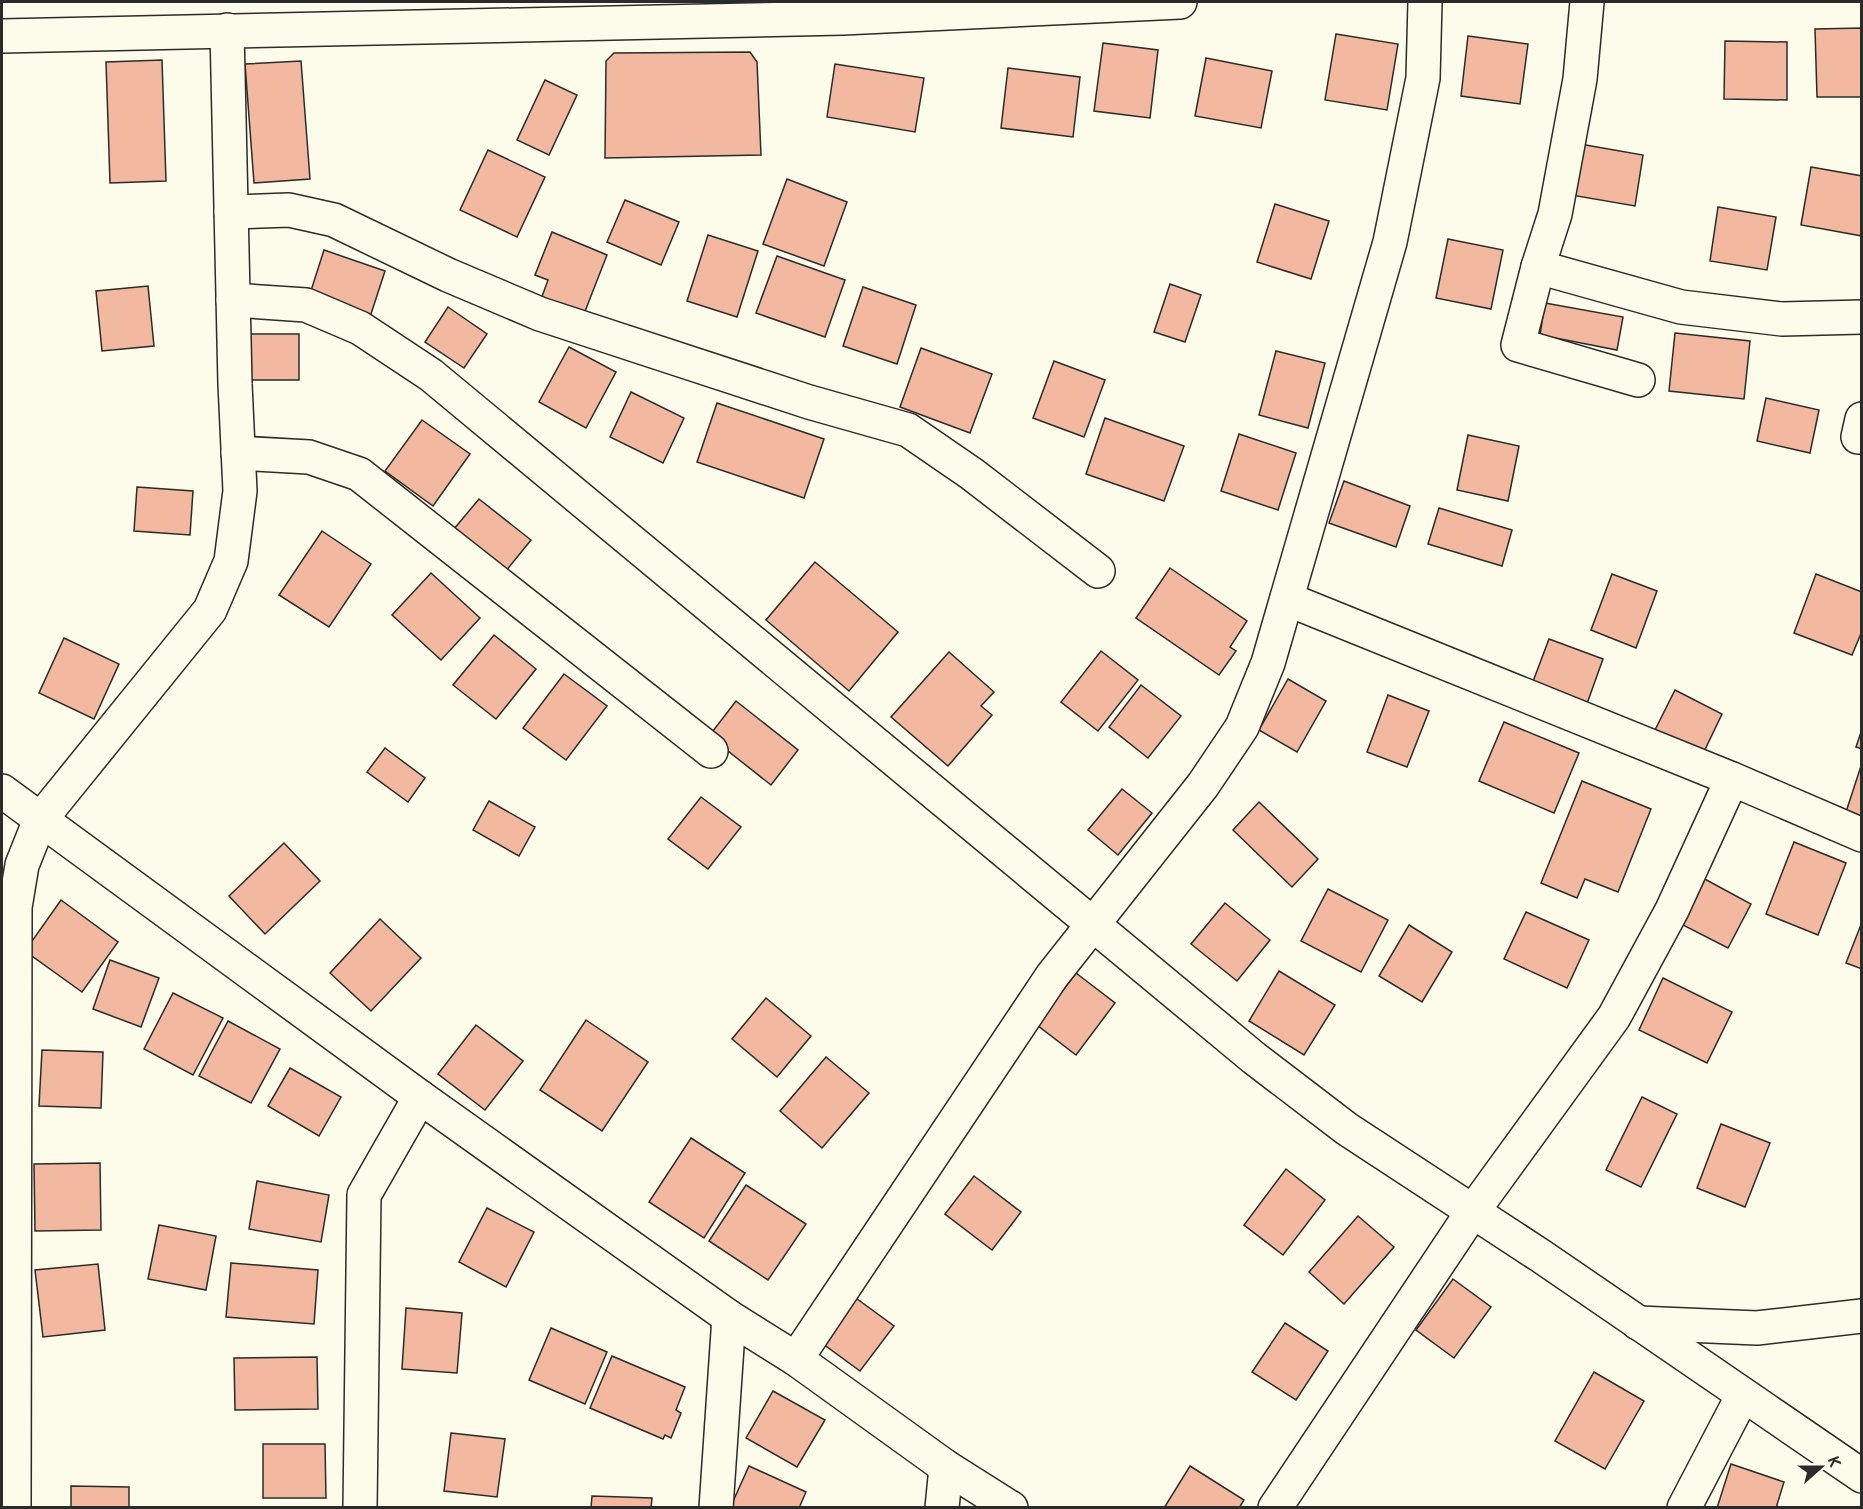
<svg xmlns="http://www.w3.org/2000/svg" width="1863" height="1509" font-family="'Space Grotesk',sans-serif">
<rect width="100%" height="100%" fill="#fdfbea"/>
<g fill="#f2b8a0" stroke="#2b2b2b" stroke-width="1.5">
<path d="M1862,28V97H1817L1815,29Z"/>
<path d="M1336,34L1398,44L1387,110L1325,100Z"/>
<path d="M1468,36L1528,44L1520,104L1461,96Z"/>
<path d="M1725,41L1787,42V100L1724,99Z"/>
<path d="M1103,43L1158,50L1150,118L1094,111Z"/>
<path d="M750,52L757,62L761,155L605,158L606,61L614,53Z"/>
<path d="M1206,58L1272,71L1261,128L1195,116Z"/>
<path d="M162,60L166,181L110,183L106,62Z"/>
<path d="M301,61L310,179L254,183L245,64Z"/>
<path d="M835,64L924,78L915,132L827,117Z"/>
<path d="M1008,68L1080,77L1073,137L1001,128Z"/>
<path d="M545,80L577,95L549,155L517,140Z"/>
<path d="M1580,144L1643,155L1635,206L1571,195Z"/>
<path d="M488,150L545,177L517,237L460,210Z"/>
<path d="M1811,167L1862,176V236L1801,225Z"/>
<path d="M787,179L847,202L824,266L763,244Z"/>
<path d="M625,200L679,222L661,265L607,242Z"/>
<path d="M1275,204L1329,221L1311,279L1257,262Z"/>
<path d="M1718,207L1776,217L1767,270L1710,261Z"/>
<path d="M552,232L607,255L582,319L540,302L548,280L535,275Z"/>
<path d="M708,235L758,251L737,317L687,301Z"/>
<path d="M1448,239L1503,250L1491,309L1436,298Z"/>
<path d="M324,250L385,271L369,320L308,300Z"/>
<path d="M777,256L845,280L825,337L756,313Z"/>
<path d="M1170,284L1201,295L1185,342L1154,332Z"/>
<path d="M148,286L154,346L102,351L96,291Z"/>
<path d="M863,287L916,305L897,364L843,346Z"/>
<path d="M1545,303L1623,317L1617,350L1540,335Z"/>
<path d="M448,307L487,334L464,368L425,342Z"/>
<path d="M1675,333L1750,341L1744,399L1669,391Z"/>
<rect x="237" y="334" width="62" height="46"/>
<path d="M569,347L616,372L586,428L539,402Z"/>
<path d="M921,348L992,374L970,433L900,407Z"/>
<path d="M1276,351L1325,363L1308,428L1259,415Z"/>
<path d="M1054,361L1105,380L1084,437L1033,418Z"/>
<path d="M631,392L684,418L663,463L610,437Z"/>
<path d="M1766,398L1819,410L1810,453L1757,441Z"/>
<path d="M717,403L824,439L804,498L697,462Z"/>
<path d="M1105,418L1184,446L1164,501L1086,474Z"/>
<path d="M422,420L470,454L433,506L385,471Z"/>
<path d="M1239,434L1296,453L1278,510L1221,491Z"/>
<path d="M1468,435L1519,446L1508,501L1457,490Z"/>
<path d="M1344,481L1410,506L1396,547L1329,523Z"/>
<path d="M137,487L193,491L190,535L134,531Z"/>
<path d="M479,499L531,540L501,577L449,535Z"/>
<path d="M1439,508L1512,530L1502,566L1428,544Z"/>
<path d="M322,531L371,564L329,627L279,595Z"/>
<path d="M815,562L898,632L849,691L766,620Z"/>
<path d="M1170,568L1247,621L1230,647L1236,651L1219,675L1136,618Z"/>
<path d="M431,573L480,618L441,660L392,615Z"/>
<path d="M1612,574L1657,591L1636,648L1591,630Z"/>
<path d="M1816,574L1862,592V631L1852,655L1794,633Z"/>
<path d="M494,635L536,669L496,719L453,685Z"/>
<path d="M64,638L119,664L94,719L39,693Z"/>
<path d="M1549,639L1603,659L1584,712L1529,692Z"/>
<path d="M1101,651L1138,680L1098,731L1061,702Z"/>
<path d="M949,652L994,692L981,706L992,715L948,766L891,717Z"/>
<path d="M564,674L607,706L566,760L523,728Z"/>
<path d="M1288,679L1326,701L1297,752L1259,730Z"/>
<path d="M1141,685L1181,716L1148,758L1109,727Z"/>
<path d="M1675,690L1722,714L1699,762L1651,738Z"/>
<path d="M1388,695L1429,711L1407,767L1367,752Z"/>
<path d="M736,701L798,750L771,785L709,736Z"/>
<path d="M1504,722L1579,753L1554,813L1479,781Z"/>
<path d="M1862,729V749L1856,747Z"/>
<path d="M385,748L425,778L408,802L367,772Z"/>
<path d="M1862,763V820L1845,815Z"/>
<path d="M1582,781L1651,809L1618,892L1585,879L1577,898L1541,883Z"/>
<path d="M1122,789L1152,813L1118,855L1088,830Z"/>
<path d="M701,797L741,827L708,869L668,839Z"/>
<path d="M489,801L535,827L519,856L473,830Z"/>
<path d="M1259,802L1318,859L1292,887L1233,830Z"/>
<path d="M1794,842L1846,863L1818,935L1766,914Z"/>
<path d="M284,843L320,881L265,934L229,896Z"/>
<path d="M1701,877L1751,904L1728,948L1677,922Z"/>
<path d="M1328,889L1388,920L1361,972L1301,941Z"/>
<path d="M61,900L118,942L82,992L25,951Z"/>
<path d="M1225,903L1270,940L1237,981L1191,944Z"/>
<path d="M1526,912L1589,940L1567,988L1504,959Z"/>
<path d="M380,919L421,958L371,1011L330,973Z"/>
<path d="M1862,922V969L1846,963Z"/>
<path d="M1409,925L1452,952L1422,1002L1379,976Z"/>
<path d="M110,960L159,978L141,1027L93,1009Z"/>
<path d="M1279,971L1335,1005L1304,1055L1249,1021Z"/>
<path d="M1076,973L1115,1003L1076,1055L1037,1025Z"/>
<path d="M1663,978L1732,1012L1707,1063L1639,1030Z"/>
<path d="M173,993L223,1018L193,1075L144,1049Z"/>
<path d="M766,998L811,1036L777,1077L732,1039Z"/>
<path d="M586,1020L648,1062L602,1131L540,1090Z"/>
<path d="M228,1021L280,1049L251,1103L199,1076Z"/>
<path d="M476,1025L523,1061L485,1110L438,1074Z"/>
<path d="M42,1050L103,1052L101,1108L39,1106Z"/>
<path d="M826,1057L869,1093L822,1148L780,1111Z"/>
<path d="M290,1068L341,1097L319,1136L268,1106Z"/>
<path d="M1642,1097L1677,1114L1641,1187L1606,1170Z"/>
<path d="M1721,1124L1770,1143L1745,1207L1697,1188Z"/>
<path d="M691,1138L745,1173L704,1238L649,1202Z"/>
<path d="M100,1163L101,1230L35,1231L34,1164Z"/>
<path d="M1286,1169L1325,1200L1283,1255L1244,1225Z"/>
<path d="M974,1176L1021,1212L992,1250L945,1214Z"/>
<path d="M257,1181L329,1195L321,1242L249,1229Z"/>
<path d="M746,1185L806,1224L768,1280L709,1241Z"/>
<path d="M487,1208L534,1232L506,1287L459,1262Z"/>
<path d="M1358,1216L1394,1247L1344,1304L1309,1272Z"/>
<path d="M159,1225L216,1236L206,1290L148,1279Z"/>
<path d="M231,1263L318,1270L314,1324L226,1317Z"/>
<path d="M98,1264L105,1330L43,1337L35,1270Z"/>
<path d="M1453,1279L1491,1307L1454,1358L1416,1330Z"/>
<path d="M849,1293L894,1326L860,1371L815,1338Z"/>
<path d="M406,1308L462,1313L457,1373L402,1369Z"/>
<path d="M1285,1323L1328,1351L1296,1400L1252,1372Z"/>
<path d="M551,1328L607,1352L585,1404L529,1380Z"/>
<path d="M612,1356L685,1387L676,1410L681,1413L671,1438L665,1435L663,1439L590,1408Z"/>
<path d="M317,1357L318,1409L235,1410L234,1358Z"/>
<path d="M1594,1372L1644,1401L1605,1469L1555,1441Z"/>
<path d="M773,1391L825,1420L797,1467L746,1438Z"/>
<path d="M451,1433L505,1439L497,1497L444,1491Z"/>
<path d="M263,1444H325L326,1498H263Z"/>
<path d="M1731,1464L1784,1482L1776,1508H1717Z"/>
<path d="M749,1466L806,1492L799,1508H730Z"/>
<path d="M1190,1466L1244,1500L1239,1508H1164Z"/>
<path d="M71,1486L129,1487V1508H71Z"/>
<path d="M592,1496L652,1498L651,1508H591Z"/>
</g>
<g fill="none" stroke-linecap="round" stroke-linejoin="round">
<defs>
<g id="street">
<path d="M1587,2L1580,79L1555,214L1538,267L1518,345L1638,380"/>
<path d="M231,212L289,210L334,220L448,275L540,314L809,402L908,430L972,474L1098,571"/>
<path d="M1538,267L1681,307L1782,319L1862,317"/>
<path d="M233,300L306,305L360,328L431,375L1254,1058L1347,1129L1541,1256L1862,1476"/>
<path d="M1858,437L1862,419"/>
<path d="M238,453L309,457L359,474L711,751"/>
<path d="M1287,599L1732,779L1862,835"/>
<path d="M1638,1323L1757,1328L1862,1316"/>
<path d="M796,1359L1052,976L1203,785L1242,727L1268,663L1390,242L1423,78L1425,2"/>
<path d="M14,1508L15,907L22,865L40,820L210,610L231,561L240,491L235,384L227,30"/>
<path d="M360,1508L364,1195L420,1097"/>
<path d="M716,1508L729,1317"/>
<path d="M942,1508L946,1467"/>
<path d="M1275,1508L1473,1211L1614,1017L1672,910L1732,779"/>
<path d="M1684,1508L1743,1395"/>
</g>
<g id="secondary">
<path d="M2,36L843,18L1180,2"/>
<path d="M2,791L420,1097L729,1317L796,1359L946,1467L1011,1508"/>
</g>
</defs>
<use href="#street" stroke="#2b2b2b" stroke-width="36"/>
<use href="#secondary" stroke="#2b2b2b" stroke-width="36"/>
<use href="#street" stroke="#fdfbea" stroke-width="33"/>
<use href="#secondary" stroke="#fdfbea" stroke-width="33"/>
</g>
<rect width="1863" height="1509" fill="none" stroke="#2b2b2b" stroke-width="6"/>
<g transform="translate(1821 1467) rotate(69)" stroke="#fdfbea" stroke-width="4.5" paint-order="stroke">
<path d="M0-4.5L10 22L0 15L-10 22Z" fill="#2b2b2b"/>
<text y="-9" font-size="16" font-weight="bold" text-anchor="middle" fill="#2b2b2b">K</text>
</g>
</svg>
